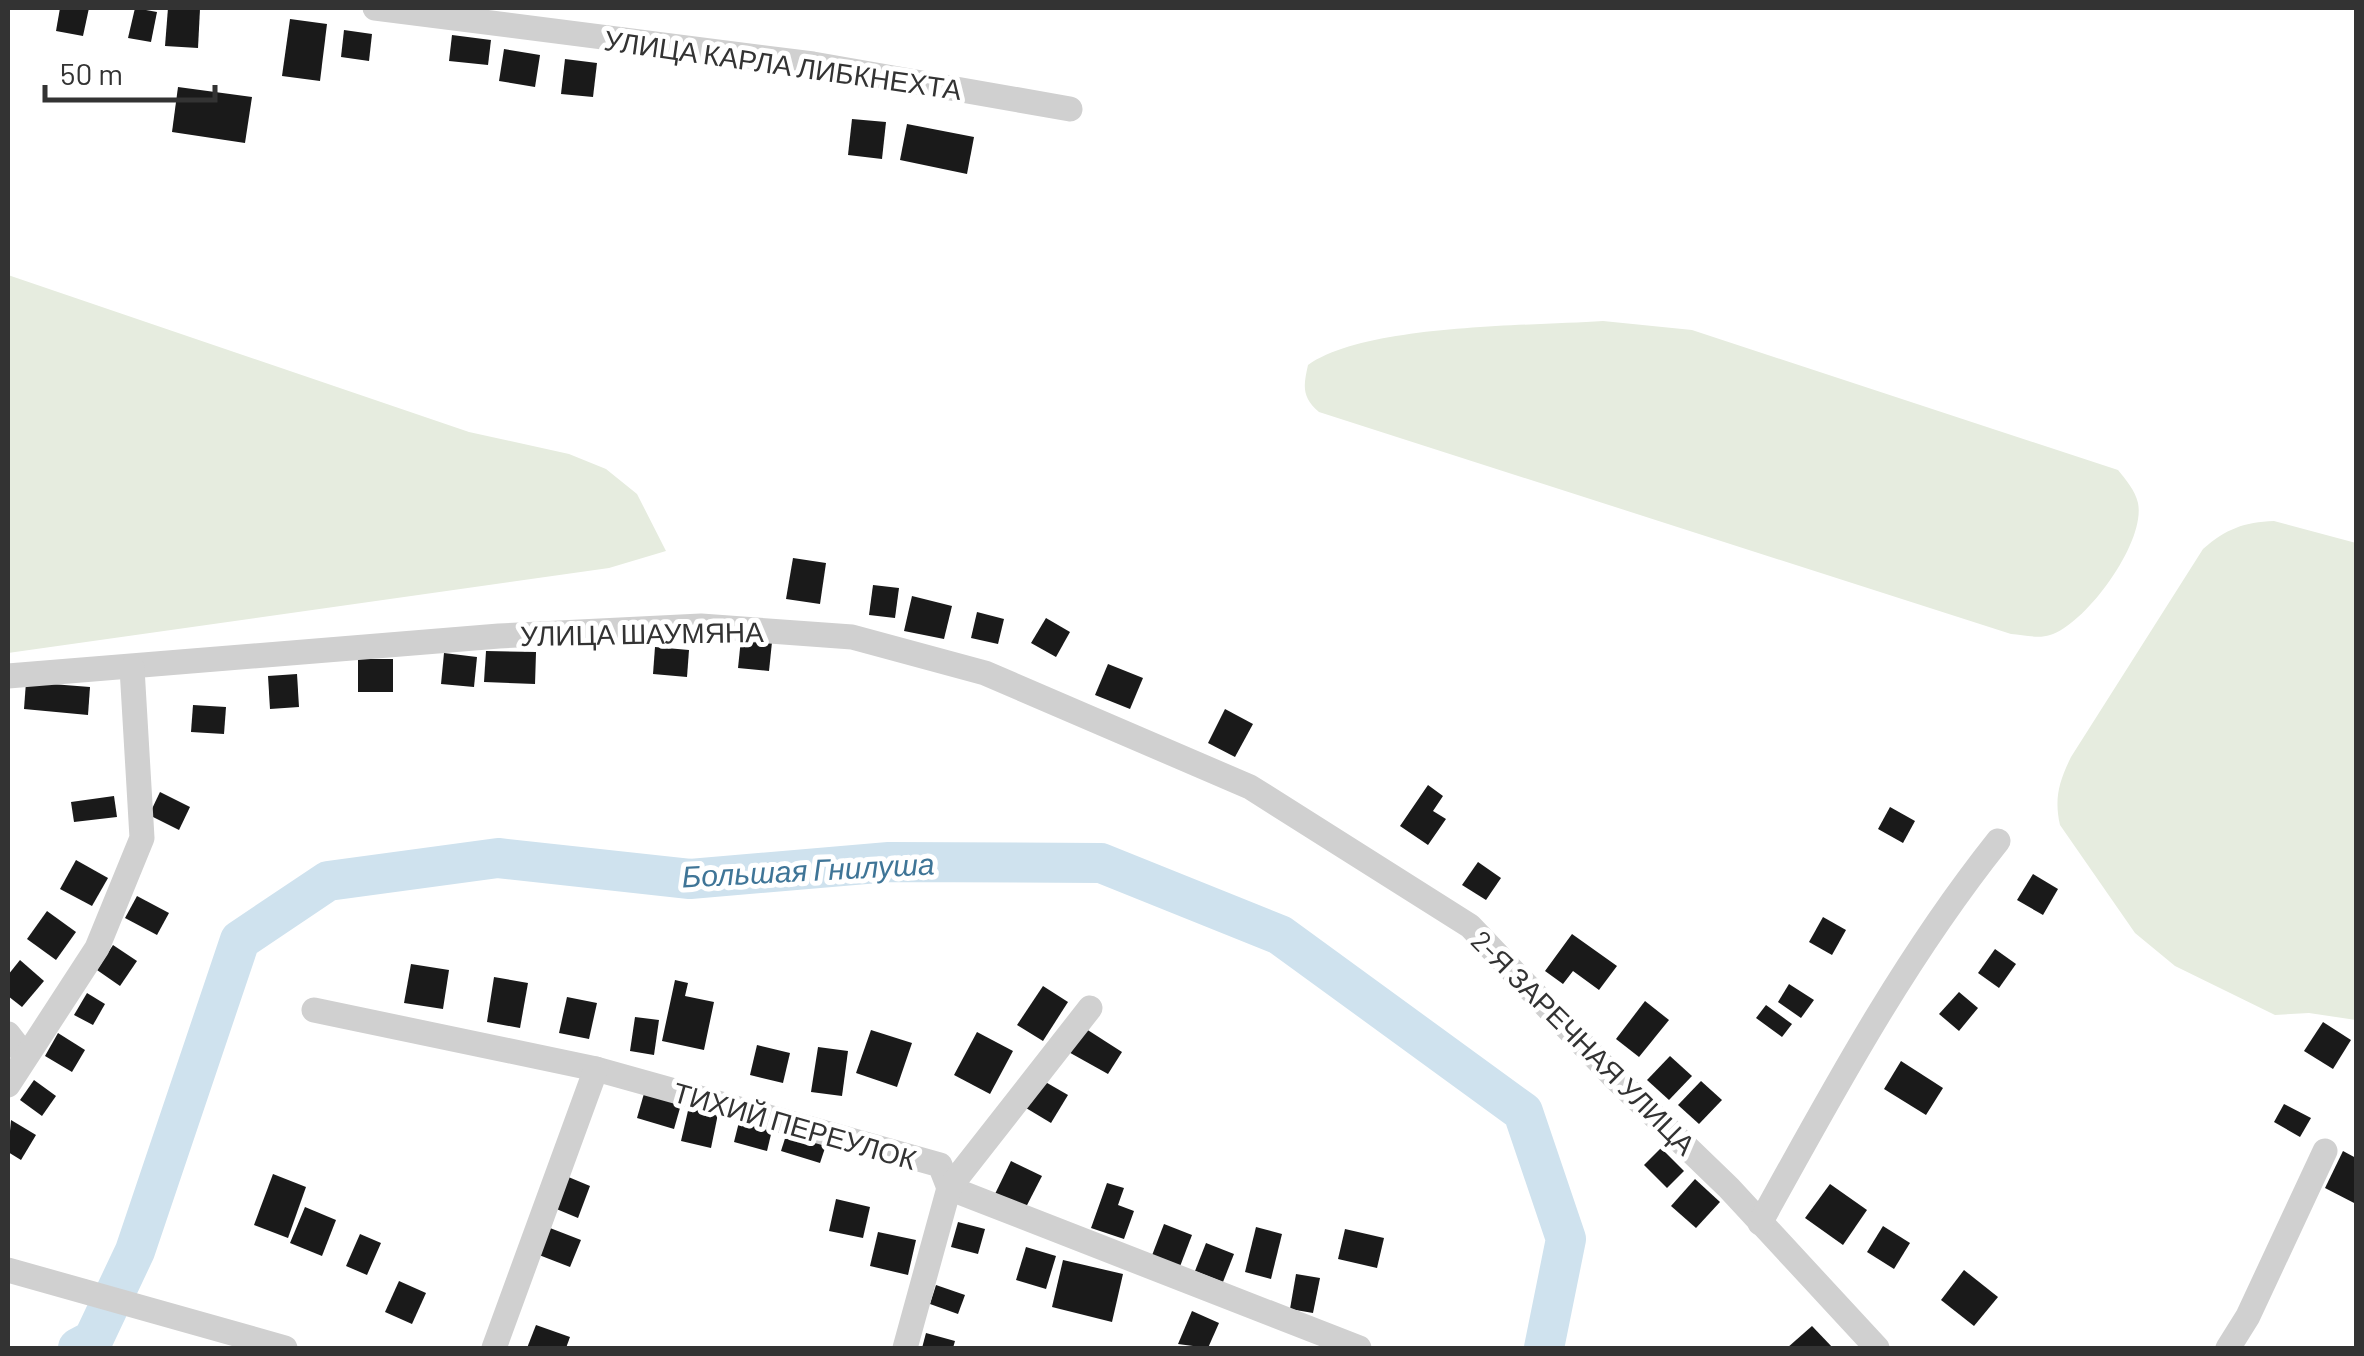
<svg xmlns="http://www.w3.org/2000/svg" width="2364" height="1356" font-family="Barlow,sans-serif">
<rect width="100%" height="100%" fill="#fff"/>
<g fill="#e6ecdf">
<path d="M8,275L469,432L569,454L606,469L637,494L666,551L609,568L8,653Z"/>
<path d="M1603,321L1692,330L2118,470C2126,480 2135,490 2138,503C2146,542 2086,624 2050,635C2039,639 2023,635 2011,634L1319,412C1302,397 1303,387 1308,365C1366,324 1528,326 1603,321Z"/>
<path d="M2274,521L2356,543V1020L2309,1013L2275,1015L2175,966L2135,933L2060,825C2054,798 2059,782 2071,757L2203,549C2226,529 2244,522 2274,521Z"/>
</g>
<g fill="none" stroke-linecap="round" stroke-linejoin="round">
<path stroke="#cfe2ee" stroke-width="40" d="M78,1348L93,1340L135,1251L240,940L328,881L498,858L690,879L889,862L1101,863L1280,935L1523,1112L1566,1239L1544,1348"/>
</g>
<g fill="#1a1a1a">
<path d="M60,8H89L83,36L56,31Z"/>
<path d="M135,8L157,12L151,42L128,38Z"/>
<path d="M168,8L200,9L198,48L165,46Z"/>
<path d="M290,19L327,24L320,81L282,76Z"/>
<path d="M344,30L372,34L369,61L341,57Z"/>
<path d="M452,35L491,40L488,65L449,61Z"/>
<path d="M504,49L540,55L535,87L499,81Z"/>
<path d="M565,59L597,63L593,97L561,94Z"/>
<path d="M178,87L252,97L245,143L172,132Z"/>
<path d="M852,119L886,122L882,159L848,155Z"/>
<path d="M907,124L974,137L967,174L900,160Z"/>
<path d="M793,558L826,563L820,604L786,599Z"/>
<path d="M873,585L899,588L895,618L869,615Z"/>
<path d="M912,596L952,606L944,639L904,631Z"/>
<path d="M977,612L1004,619L998,644L971,638Z"/>
<path d="M1046,618L1070,632L1056,657L1031,643Z"/>
<path d="M741,639L772,642L769,671L738,668Z"/>
<path d="M655,647L689,650L687,677L653,674Z"/>
<path d="M486,651L536,652L535,684L484,682Z"/>
<path d="M444,653L477,657L474,687L441,684Z"/>
<rect x="358" y="659" width="35" height="33"/>
<path d="M1108,664L1143,678L1130,709L1095,695Z"/>
<path d="M297,674L299,707L270,709L268,676Z"/>
<path d="M26,682L90,687L88,715L24,709Z"/>
<path d="M193,705L226,707L224,734L191,732Z"/>
<path d="M1225,709L1253,724L1235,757L1208,743Z"/>
<path d="M1428,785L1443,796L1433,811L1446,819L1428,845L1400,826Z"/>
<path d="M160,792L190,807L179,830L149,815Z"/>
<path d="M114,796L117,817L74,822L71,802Z"/>
<path d="M1890,807L1915,821L1903,843L1878,829Z"/>
<path d="M76,860L108,878L92,906L60,889Z"/>
<path d="M1478,862L1501,878L1486,900L1462,885Z"/>
<path d="M2033,874L2058,889L2043,915L2017,900Z"/>
<path d="M137,896L169,913L157,935L125,918Z"/>
<path d="M47,911L76,932L56,960L27,939Z"/>
<path d="M1823,917L1846,930L1832,955L1809,942Z"/>
<path d="M1572,934L1617,966L1599,990L1573,971L1563,984L1545,971Z"/>
<path d="M113,945L137,961L120,986L97,970Z"/>
<path d="M1995,949L2016,964L1999,988L1978,973Z"/>
<path d="M20,960L44,981L22,1007L8,996V975Z"/>
<path d="M411,964L449,970L443,1009L404,1003Z"/>
<path d="M494,977L528,983L520,1028L487,1022Z"/>
<path d="M675,980L688,983L685,996L714,1002L704,1050L662,1041Z"/>
<path d="M1789,984L1814,1000L1801,1018L1778,1002Z"/>
<path d="M1043,986L1068,1002L1043,1041L1017,1025Z"/>
<path d="M1959,992L1978,1008L1959,1031L1939,1014Z"/>
<path d="M87,993L105,1004L93,1025L74,1015Z"/>
<path d="M567,997L597,1003L589,1039L559,1033Z"/>
<path d="M1645,1001L1669,1020L1639,1057L1616,1039Z"/>
<path d="M1766,1005L1792,1024L1782,1037L1756,1018Z"/>
<path d="M635,1017L659,1020L654,1055L630,1051Z"/>
<path d="M2323,1022L2351,1040L2333,1069L2304,1051Z"/>
<path d="M1083,1027L1122,1052L1108,1074L1065,1050Z"/>
<path d="M871,1030L912,1043L897,1087L856,1073Z"/>
<path d="M977,1032L1013,1051L990,1094L954,1075Z"/>
<path d="M58,1033L85,1050L72,1072L45,1056Z"/>
<path d="M757,1045L790,1053L783,1083L750,1075Z"/>
<path d="M818,1047L848,1051L842,1096L811,1092Z"/>
<path d="M1670,1056L1692,1076L1669,1100L1647,1080Z"/>
<path d="M1901,1061L1943,1088L1926,1115L1884,1089Z"/>
<path d="M34,1080L56,1096L42,1116L20,1100Z"/>
<path d="M1042,1080L1068,1095L1051,1123L1026,1108Z"/>
<path d="M1701,1081L1722,1100L1699,1124L1678,1105Z"/>
<path d="M645,1090L682,1101L674,1129L637,1118Z"/>
<path d="M690,1102L719,1109L711,1148L681,1141Z"/>
<path d="M2284,1104L2311,1118L2300,1137L2274,1122Z"/>
<path d="M740,1118L773,1126L767,1151L734,1142Z"/>
<path d="M11,1120L36,1135L21,1160L8,1152Z"/>
<path d="M788,1129L827,1142L820,1163L781,1151Z"/>
<path d="M1661,1148L1684,1171L1667,1188L1644,1165Z"/>
<path d="M2343,1151L2356,1158V1204L2325,1188Z"/>
<path d="M1011,1161L1042,1176L1024,1211L994,1196Z"/>
<path d="M273,1174L306,1187L288,1238L254,1225Z"/>
<path d="M566,1176L590,1186L578,1218L554,1208Z"/>
<path d="M1695,1179L1720,1202L1696,1228L1671,1206Z"/>
<path d="M1107,1183L1124,1188L1118,1205L1134,1211L1124,1239L1091,1228Z"/>
<path d="M1830,1184L1867,1210L1843,1245L1805,1218Z"/>
<path d="M836,1199L870,1207L863,1238L829,1231Z"/>
<path d="M305,1207L336,1220L322,1256L290,1243Z"/>
<path d="M958,1222L985,1229L978,1254L951,1247Z"/>
<path d="M1164,1224L1192,1235L1179,1269L1151,1258Z"/>
<path d="M1883,1226L1910,1243L1894,1269L1867,1252Z"/>
<path d="M1256,1227L1282,1234L1271,1279L1245,1272Z"/>
<path d="M550,1228L581,1240L570,1267L539,1255Z"/>
<path d="M1345,1229L1384,1238L1377,1268L1338,1259Z"/>
<path d="M878,1232L916,1240L908,1275L870,1266Z"/>
<path d="M360,1234L381,1243L367,1275L346,1266Z"/>
<path d="M1206,1243L1234,1254L1223,1282L1195,1271Z"/>
<path d="M1026,1247L1056,1256L1046,1289L1016,1280Z"/>
<path d="M1063,1260L1123,1274L1112,1322L1052,1307Z"/>
<path d="M1964,1270L1998,1297L1974,1326L1941,1300Z"/>
<path d="M1296,1274L1320,1278L1313,1313L1290,1309Z"/>
<path d="M399,1281L426,1293L412,1324L385,1312Z"/>
<path d="M936,1285L965,1295L958,1314L930,1304Z"/>
<path d="M1192,1311L1219,1323L1208,1348L1178,1344Z"/>
<path d="M536,1325L570,1337L566,1348H527Z"/>
<path d="M1812,1326L1833,1348H1787Z"/>
<path d="M926,1333L955,1341L953,1348H922Z"/>
</g>
<g fill="none" stroke-linecap="round" stroke-linejoin="round">
<g stroke="#d0d0d0" stroke-width="25">
<path d="M375,8L813,64L1070,109"/>
<path d="M8,676L499,636L701,626L852,637L985,673L1250,787L1470,926L1612,1075L1729,1188L1877,1348"/>
<path d="M314,1010L596,1069L940,1165L949,1188L1359,1348"/>
<path d="M8,1034L25,1056"/>
<path d="M8,1085L97,948L142,838L132,668"/>
<path d="M1760,1223C1833,1091 1904,959 1998,841"/>
<path d="M8,1270L285,1348"/>
<path d="M494,1348L596,1069"/>
<path d="M905,1348L949,1188L1090,1008"/>
<path d="M2228,1348L2248,1316L2325,1151"/>
</g>
</g>
<g text-anchor="middle" dominant-baseline="central" stroke-width="10" stroke-linejoin="round" paint-order="stroke">
<g font-size="28" fill="#333" stroke="#fff">
<text transform="translate(783 64) rotate(8)">УЛИЦА КАРЛА ЛИБКНЕХТА</text>
<text transform="translate(642 633) rotate(-1)">УЛИЦА ШАУМЯНА</text>
<text transform="translate(1584 1042) rotate(45)">2-Я ЗАРЕЧНАЯ УЛИЦА</text>
<text transform="translate(795 1125) rotate(16)">ТИХИЙ ПЕРЕУЛОК</text>
</g>
<g font-size="30" font-style="italic" fill="#3f7597" stroke="#fff">
<text transform="translate(808 869) rotate(-3)">Большая Гнилуша</text>
</g>
</g>
<rect width="2364" height="1356" fill="none" stroke="#333333" stroke-width="20"/>
<path d="M45 85v15h170v-15" fill="none" stroke="#333333" stroke-width="5"/>
<text x="60" y="85" font-size="30" fill="#333333" stroke="#ffffff" stroke-width="8" paint-order="stroke">50 m</text>
</svg>
